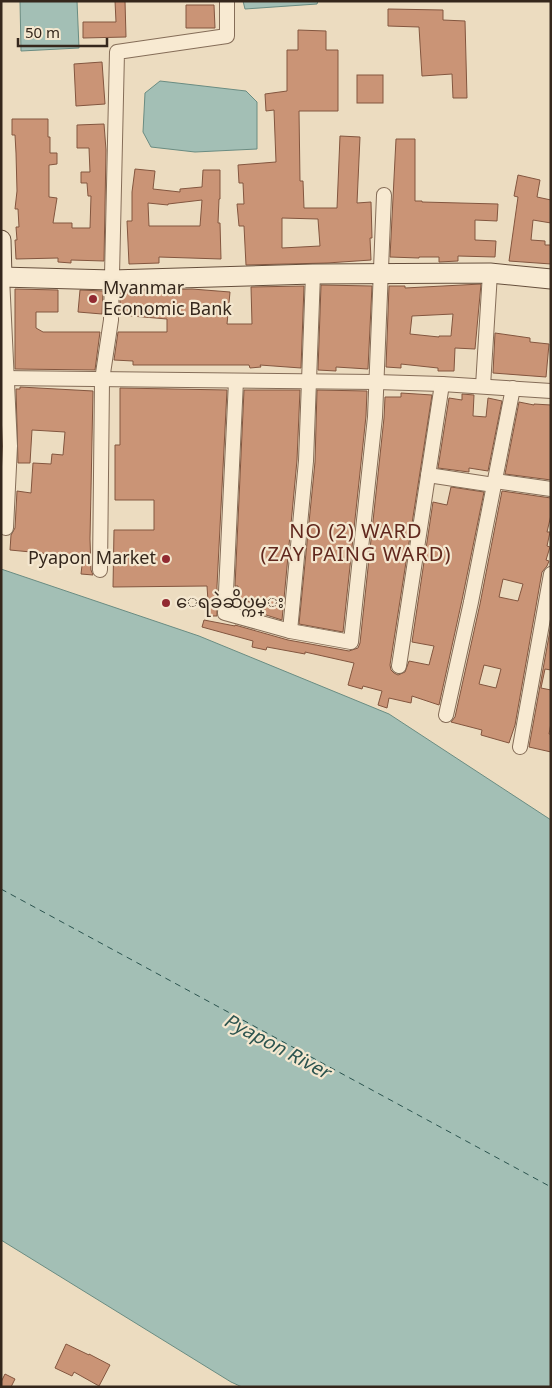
<svg xmlns="http://www.w3.org/2000/svg" width="552" height="1388" font-family="Georgia,'Noto Sans Myanmar',serif">
<rect width="100%" height="100%" fill="#ecdcc0"/>
<g fill="#a3bfb5" stroke="#6a8c82">
<path d="M20,1H77L79,48L21,51Z"/>
<path d="M243,1H318L317,4L245,9Z"/>
<path d="M160,81L246,91L257,102V149L195,152L151,147L143,132L145,93Z"/>
<path d="M1,569L199,636L389,714L551,820V1387H242L231,1382L1,1240Z"/>
</g>
<g fill="none" stroke-linecap="round" stroke-linejoin="round">
<path stroke="#2c544f" stroke-width="1" stroke-dasharray="6 5" stroke-linecap="butt" d="M1,889L551,1187"/>
</g>
<g fill="#ca9476" stroke="#83563f" fill-rule="evenodd">
<path d="M115,1H125L126,37L83,38V22H116Z"/>
<path d="M186,5H214L215,28H186Z"/>
<path d="M388,9L443,10V20L465,21L467,98H453L452,74L422,76L419,27L388,26Z"/>
<path d="M298,30L326,31V50H338V111H299L300,181H303L304,208H337L340,136L360,137L357,203L371,202L372,238H370L371,260L327,263L246,265L244,226H239L237,204H244L243,183H239L238,165L276,162L274,110L266,111L265,94L287,91V50H298ZM282,218L318,219L320,246L282,248Z"/>
<path d="M102,62L105,104L76,106L74,64Z"/>
<rect x="357" y="75" width="26" height="28"/>
<path d="M12,119H48V137H50V153H57V164L49,165V197L57,198L53,223H72V228H90L91,196H88L87,183H81V172H90L89,148H77V125L104,124L106,150L104,261L71,260V263L58,262V258L16,259L15,240H17L16,227H19L18,209H15L17,191L16,153L15,135H12Z"/>
<path d="M396,139H415V201H422V202L498,204L497,221L475,220V240L496,241L495,257L458,256V261L439,262V257H419V258L390,257Z"/>
<path d="M135,169L155,171L153,189L180,192V189L202,187L203,170H220V199H219L218,223H220L221,259L159,257V263L129,264L127,221H132V192ZM202,200L200,226H149L148,203L168,205V204Z"/>
<path d="M518,175L540,180L537,197L551,200V223L533,220L531,240L545,241V245H551V264L509,261L518,197L514,196Z"/>
<path d="M481,284L475,349L455,348L454,371H438V368L401,364V368L386,367L389,286H405V288ZM453,314L451,336H439V337L410,334L412,316Z"/>
<path d="M321,285L372,286L368,369L336,367V371L318,370Z"/>
<path d="M304,286L301,368L260,365L261,367L250,368L249,365H133V361L114,360L118,332H167V319L120,315V291L192,289L230,292L227,324H252L251,287Z"/>
<path d="M15,289L58,290V312H36V328L43,332H100L95,370L15,369Z"/>
<path d="M80,290L103,291L102,314L78,312Z"/>
<path d="M495,333L530,338V342L549,344L546,377L493,373Z"/>
<path d="M20,387L93,391L90,539L91,570L93,575L81,574L83,557L10,550L11,535L15,528L17,491L31,493L33,463L51,464L52,454L63,455L65,432L32,430L30,463H18L16,389H20Z"/>
<path d="M120,388L227,390L217,586V616H209L207,586L113,587L114,530H154V500H115V445H120Z"/>
<path d="M244,390H300L297,460L282,620L263,614L264,603L237,601L238,586H235Z"/>
<path d="M317,390L367,391L366,416L343,632L299,624L315,462Z"/>
<path d="M401,393L432,395L390,665L391,670L394,673L398,675L405,672L409,661L429,665L434,646L412,642L433,502L447,505L451,487L484,492L462,600L439,705L412,696L411,703L389,698L387,708L378,705L382,691L363,686L362,689L348,685L354,663L305,652V654L267,647L266,650L252,647L253,641L202,627L204,620L235,626V625L288,640L349,651L358,648L360,643L384,418L385,397H401Z"/>
<path d="M462,394L474,395L473,416L486,417L488,398L502,401L488,471L469,468V472L438,468L449,398L462,400Z"/>
<path d="M519,402L534,405V404L551,405V480L505,474Z"/>
<path d="M502,491L551,498V515L547,532H550L547,546L550,547L546,560L549,561L547,566L542,572L515,725L509,743L481,735L482,730L451,722L455,717L480,604ZM503,579L523,584L518,601L499,597ZM484,665L501,669L496,688L479,684Z"/>
<path d="M551,625V670L545,669L541,688L551,690V723L549,734H551V752L529,747Z"/>
<path d="M66,1344L89,1355V1354L110,1365L99,1386L74,1372L72,1376L55,1368Z"/>
<path d="M5,1374L15,1379L11,1387H1V1382Z"/>
</g>
<g fill="none" stroke-linecap="round" stroke-linejoin="round">
<defs>
<g id="street">
<path d="M2,277L10,446L6,528"/>
<path d="M1,378L376,382L442,384L551,391"/>
<path d="M236,381L225,613L290,631L351,642L375,417L384,195"/>
<path d="M483,386L490,273"/>
<path d="M428,475L494,485"/>
<path d="M495,481L551,489"/>
<path d="M100,570L102,380L111,320L117,52L227,36V1"/>
<path d="M290,631L306,461L313,274"/>
<path d="M399,666L442,384"/>
<path d="M446,715L471,602L513,388"/>
<path d="M520,747L551,574"/>
</g>
<g id="secondary">
<path d="M1,240L2,277"/>
<path d="M1,277L112,280L313,274L490,273L551,279"/>
</g>
</defs>
<use href="#street" stroke="#856d58" stroke-width="16"/>
<use href="#secondary" stroke="#664f3c" stroke-width="21"/>
<use href="#street" stroke="#f8ead2" stroke-width="14"/>
<use href="#secondary" stroke="#f8ead2" stroke-width="19"/>
</g>
<g fill="#922a31" stroke="#f4e7cf" stroke-width="2">
<circle cx="93" cy="299" r="5"/>
<circle cx="166" cy="559" r="5"/>
<circle cx="166" cy="603" r="5"/>
</g>
<g text-anchor="middle" dominant-baseline="central" stroke-width="4.5" stroke-linejoin="round" paint-order="stroke">
<g font-size="18" fill="#35271c" stroke="#f4e7cf" text-anchor="start">
<text x="103" y="289">Myanmar<tspan x="103" dy="21">Economic Bank</tspan></text>
<text x="156" y="559" text-anchor="end">Pyapon Market</text>
<text x="176" y="603">ေရခဲဆိပ္ကမ္း</text>
</g>
<g font-size="19" font-style="italic" fill="#2c544f" stroke="#f4e7cf">
<text transform="translate(276 1048) rotate(28)">Pyapon River</text>
</g>
<g font-size="20" letter-spacing="1" fill="#60271d" stroke="#f4e7cf">
<text x="356" y="533">NO (2) WARD<tspan x="356" dy="23">(ZAY PAING WARD)</tspan></text>
</g>
</g>
<rect width="552" height="1388" fill="none" stroke="#35271c" stroke-width="5"/>
<path d="M18 38v8h89v-8" fill="none" stroke="#35271c" stroke-width="2.5"/>
<text x="25" y="38" font-size="15" fill="#35271c" stroke="#f4e7cf" stroke-width="4" paint-order="stroke">50 m</text>
</svg>
